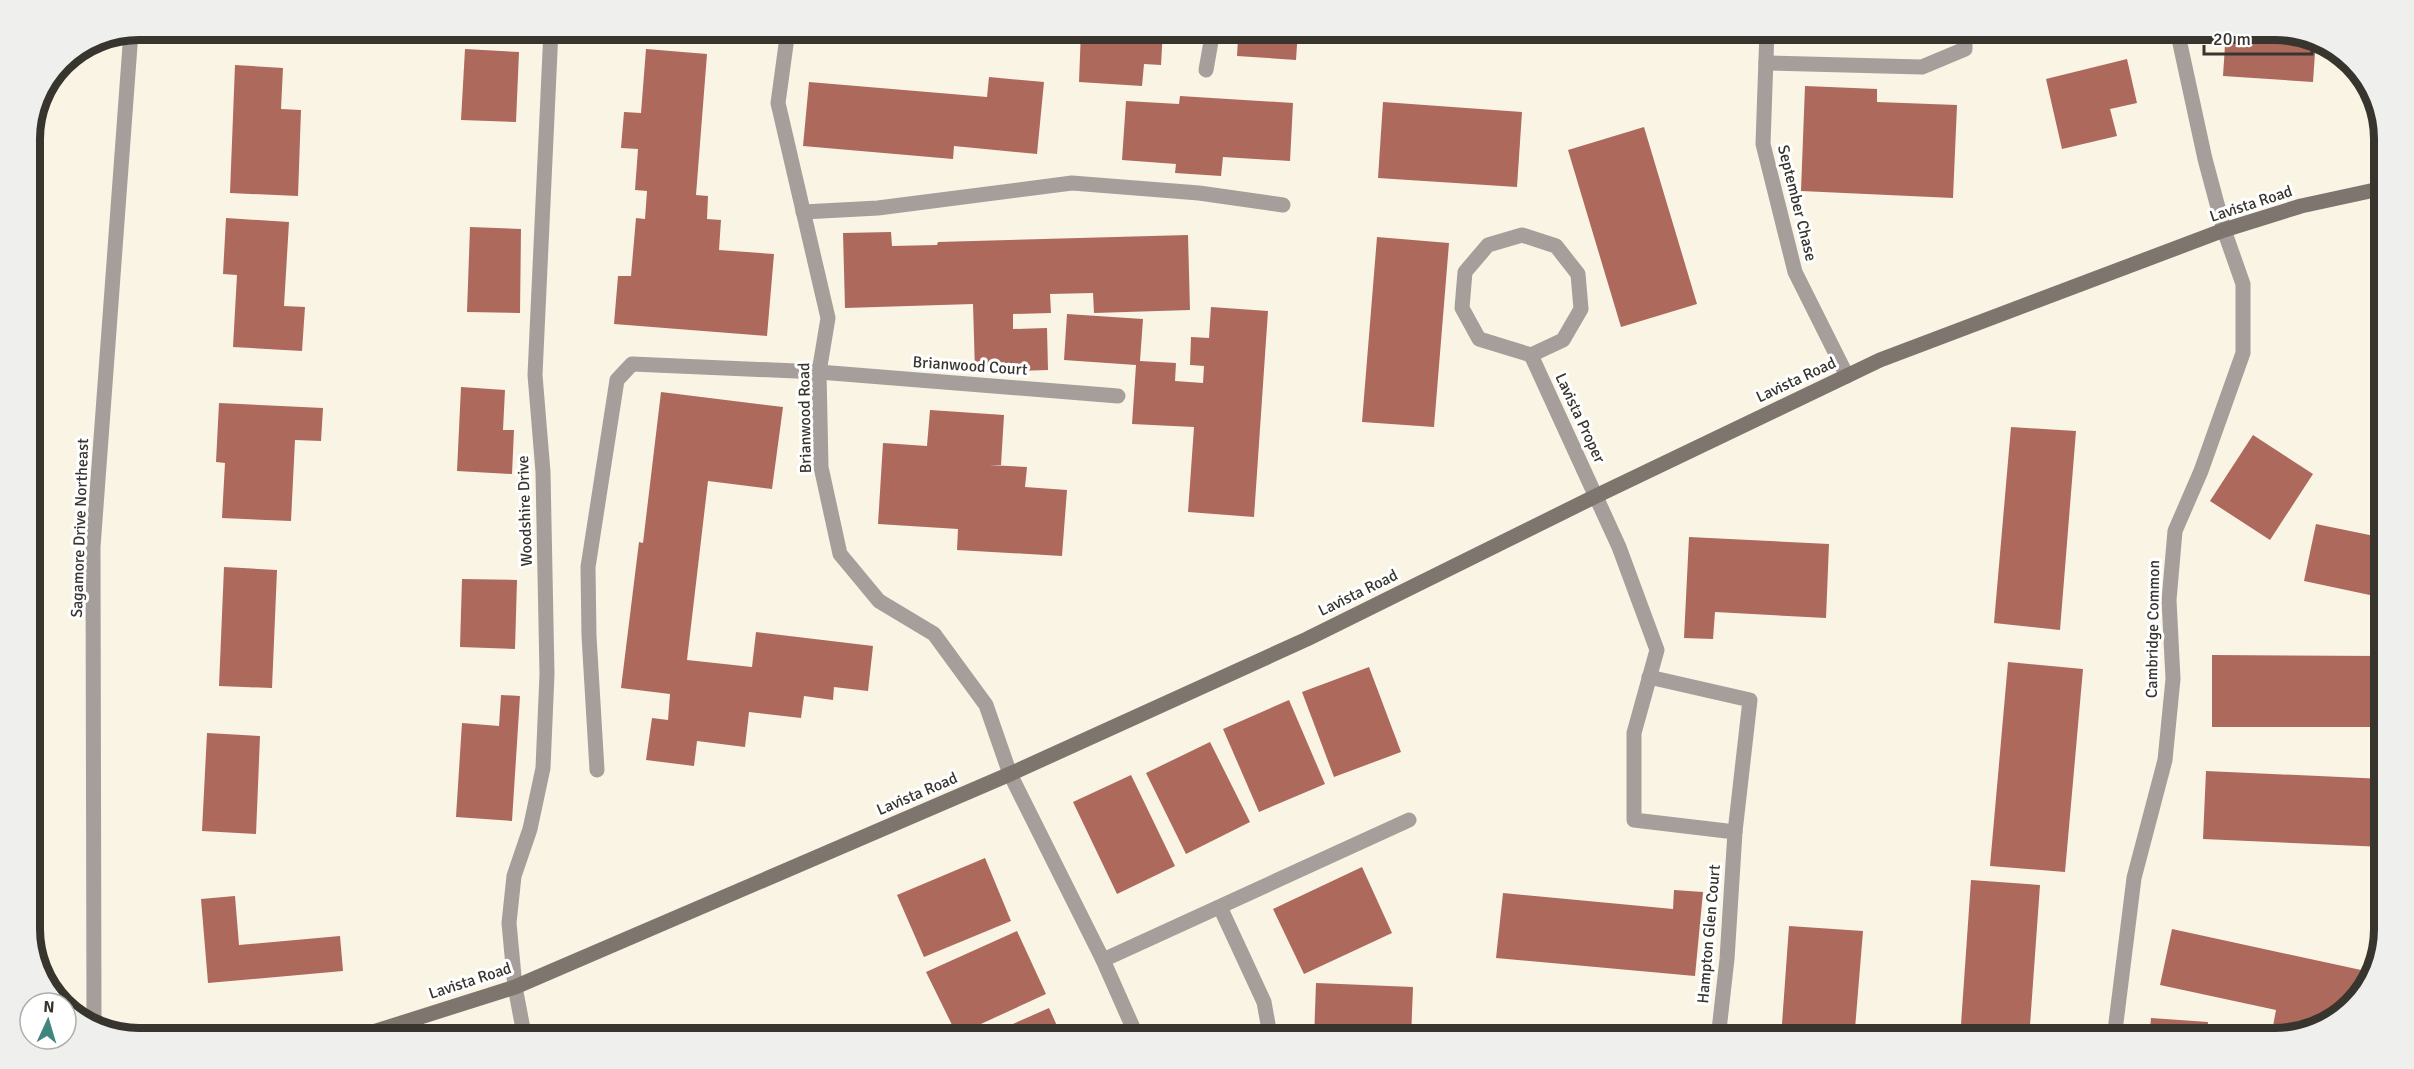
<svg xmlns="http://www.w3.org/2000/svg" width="2414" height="1069" font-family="Signika,sans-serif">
<rect width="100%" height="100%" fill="#f9f4e4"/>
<g fill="#ae695d">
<path d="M1081,30H1163L1161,65L1144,64L1142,86L1079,82Z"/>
<path d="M1221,30H1298L1296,60L1237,56L1238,39L1221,38Z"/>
<path d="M2041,30H2121L2120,39L2041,34Z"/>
<path d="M2226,30H2275L2316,38L2313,82L2223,76Z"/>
<path d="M465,49L519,52L516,122L461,120Z"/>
<path d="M646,49L707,54L696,195L708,196L707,219L721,220L719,250L774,254L767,336L614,324L618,276H631L636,218L645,219L647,191L635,190L638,149L621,148L624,112L641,113Z"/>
<path d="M2127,59L2137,103L2110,109L2117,136L2062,149L2046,79Z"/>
<path d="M235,65L283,68L281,109L301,110L298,196L230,193Z"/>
<path d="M989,77L1044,82L1037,154L954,146L953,159L803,146L809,82L987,97Z"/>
<path d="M1805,86L1877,89V102L1957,105L1953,198L1801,191Z"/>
<path d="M1180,96L1293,103L1290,161L1223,157L1221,176L1175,173L1176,164L1122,160L1126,101L1179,104Z"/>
<path d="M1383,102L1522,112L1517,187L1378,178Z"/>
<path d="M1644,127L1697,304L1621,327L1568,150Z"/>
<path d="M226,218L289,222L284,306L305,307L302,351L233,347L237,275L223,274Z"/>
<path d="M470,227L521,229L520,313L467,312Z"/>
<path d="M891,232L892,246L937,245L938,242L1188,235L1190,310L1094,313L1093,293L1050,294L1051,313L1013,314V329L1047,328L1048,370L975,372L973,304L845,308L843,233Z"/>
<path d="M1377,237L1449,243L1434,427L1362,422Z"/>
<path d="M1211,307L1268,311L1254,517L1188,512L1194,427L1132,424L1136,365L1064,360L1067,314L1143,319L1140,361L1176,363L1175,381L1203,383L1204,366L1190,365L1191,337L1209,338Z"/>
<path d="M461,387L505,390L503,430H514L512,474L457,471Z"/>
<path d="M661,392L783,407L772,489L708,481L687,660L752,667L756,632L873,646L868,691L834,687L833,700L804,696L801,718L749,712L745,747L697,741L694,766L646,760L652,718L668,720L670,694L621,688L639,542L643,543Z"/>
<path d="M219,403L323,408L321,441L295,440L291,521L222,518L225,463L216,462Z"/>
<path d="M930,410L1004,415L1001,465H989L1027,467L1025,487L1067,490L1062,556L957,550L958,529L878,524L883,443L927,446Z"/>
<path d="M2011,427L2076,431L2060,630L1994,623Z"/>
<path d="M2253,435L2313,474L2270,540L2210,501Z"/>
<path d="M2316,524L2384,538V598L2304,581Z"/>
<path d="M1689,537L1829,544L1826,618L1715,612L1713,639L1684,638Z"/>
<path d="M224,567L277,570L272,688L219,686Z"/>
<path d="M462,579L517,580L515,649L460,647Z"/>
<path d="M2212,655L2384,656V727H2212Z"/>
<path d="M2008,662L2083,669L2065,872L1990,866Z"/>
<path d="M1369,667L1401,752L1334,777L1302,692Z"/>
<path d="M501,695L520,696L512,821L456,817L462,723L499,726Z"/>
<path d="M1289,700L1325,784L1259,812L1223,729Z"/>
<path d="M207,733L260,736L256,834L202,831Z"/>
<path d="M1210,742L1250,822L1186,854L1146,773Z"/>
<path d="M2206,771L2384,779V847L2203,839Z"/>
<path d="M1131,775L1175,866L1117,894L1073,802Z"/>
<path d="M985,858L1011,921L924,957L897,895Z"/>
<path d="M1362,867L1392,933L1304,974L1273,909Z"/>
<path d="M1971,880L2040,885L2029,1039H1960Z"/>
<path d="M1674,890L1703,892L1695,976L1496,958L1503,893L1673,909Z"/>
<path d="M235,896L239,945L340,936L343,971L208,983L201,899Z"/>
<path d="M1789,926L1863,931L1855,1029L1782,1024Z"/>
<path d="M2172,929L2375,973L2336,1020L2298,1032L2273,1026L2276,1010L2160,985Z"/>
<path d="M1017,931L1046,994L957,1035L926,972Z"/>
<path d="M1316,983L1413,987L1411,1039H1314Z"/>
<path d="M1049,1008L1063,1039H979Z"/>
<path d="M2151,1018L2208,1022L2207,1039H2149Z"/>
<path d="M831,1027L836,1039H800Z"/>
</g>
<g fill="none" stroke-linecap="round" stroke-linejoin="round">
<g stroke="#a59e9a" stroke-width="15">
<path d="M1206,70L1213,30"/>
<path d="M597,770L589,636L588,567L617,380L632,364L819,372"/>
<path d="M1010,774L1103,960L1409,820"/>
<path d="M1220,907L1264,1002L1268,1024L1264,1039"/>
<path d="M1103,960L1138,1039"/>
</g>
<g stroke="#a59e9a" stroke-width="15">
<path d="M788,30L778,103L828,318L819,372L821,467L840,554L879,601L934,634L986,705L1010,774"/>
<path d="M1767,30L1763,144L1795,272L1847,376"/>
<path d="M1766,63L1922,67L1965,49V30"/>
<path d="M803,212L878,208L1072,183L1199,193L1283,205"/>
<path d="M1522,235L1556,246L1578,274L1581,309L1563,340L1531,355L1479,339L1462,308L1465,272L1488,245Z"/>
<path d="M1531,355L1619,547L1657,650L1634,733V820L1735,832L1727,959L1718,1039"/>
<path d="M819,372L1118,396"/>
<path d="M1649,677L1750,700L1735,832"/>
<path d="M94,1028L93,547L131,32"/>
<path d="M525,1039L515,987L509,923L514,876L530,829L543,768L547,674L543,472L535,375L551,30"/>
<path d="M2114,1039L2134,878L2165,760L2173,679L2169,600L2175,531L2201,471L2243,353V284L2224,230L2205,159L2177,30"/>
</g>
<path stroke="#7f756f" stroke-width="15" d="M351,1039L515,987L1010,774L1307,639L1596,496L1880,360L2224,230L2301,206L2384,188"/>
</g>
<g text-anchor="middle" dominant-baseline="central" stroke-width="6" stroke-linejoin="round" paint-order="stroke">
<g font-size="16" fill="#37352e" stroke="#fff">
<text transform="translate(1797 203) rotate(76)">September Chase</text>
<text transform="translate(2251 204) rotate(-18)">Lavista Road</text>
<text transform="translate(970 366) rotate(4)">Brianwood Court</text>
<text transform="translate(1796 380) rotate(-25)">Lavista Road</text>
<text transform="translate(805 418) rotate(-91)">Brianwood Road</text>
<text transform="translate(1580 418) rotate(65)">Lavista Proper</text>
<text transform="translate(525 511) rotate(-92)">Woodshire Drive</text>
<text transform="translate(80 528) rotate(-88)">Sagamore Drive Northeast</text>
<text transform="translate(1358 593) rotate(-26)">Lavista Road</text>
<text transform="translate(2153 629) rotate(-89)">Cambridge Common</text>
<text transform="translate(917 794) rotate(-23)">Lavista Road</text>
<text transform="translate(1709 934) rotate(-85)">Hampton Glen Court</text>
<text transform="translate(470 981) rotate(-18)">Lavista Road</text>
</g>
</g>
<path d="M0 0H2414V1069H0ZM139 40H2275A99 99 0 0 1 2374 139V929A99 99 0 0 1 2275 1028H139A99 99 0 0 1 40 929V139A99 99 0 0 1 139 40Z" fill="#efefee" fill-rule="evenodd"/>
<path fill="none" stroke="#37352e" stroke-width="8" d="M139 40H2275A99 99 0 0 1 2374 139V929A99 99 0 0 1 2275 1028H139A99 99 0 0 1 40 929V139A99 99 0 0 1 139 40Z"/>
<g transform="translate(48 1021) rotate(4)"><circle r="28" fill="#ffffff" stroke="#afaeab" stroke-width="1.5"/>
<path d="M0-4.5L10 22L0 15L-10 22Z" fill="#41867c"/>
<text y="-9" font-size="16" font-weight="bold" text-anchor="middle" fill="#37352e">N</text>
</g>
<path d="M2204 45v9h108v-9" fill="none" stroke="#37352e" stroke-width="3"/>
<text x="2213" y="45" font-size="18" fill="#37352e" stroke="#ffffff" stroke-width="4.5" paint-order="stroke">20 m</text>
</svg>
